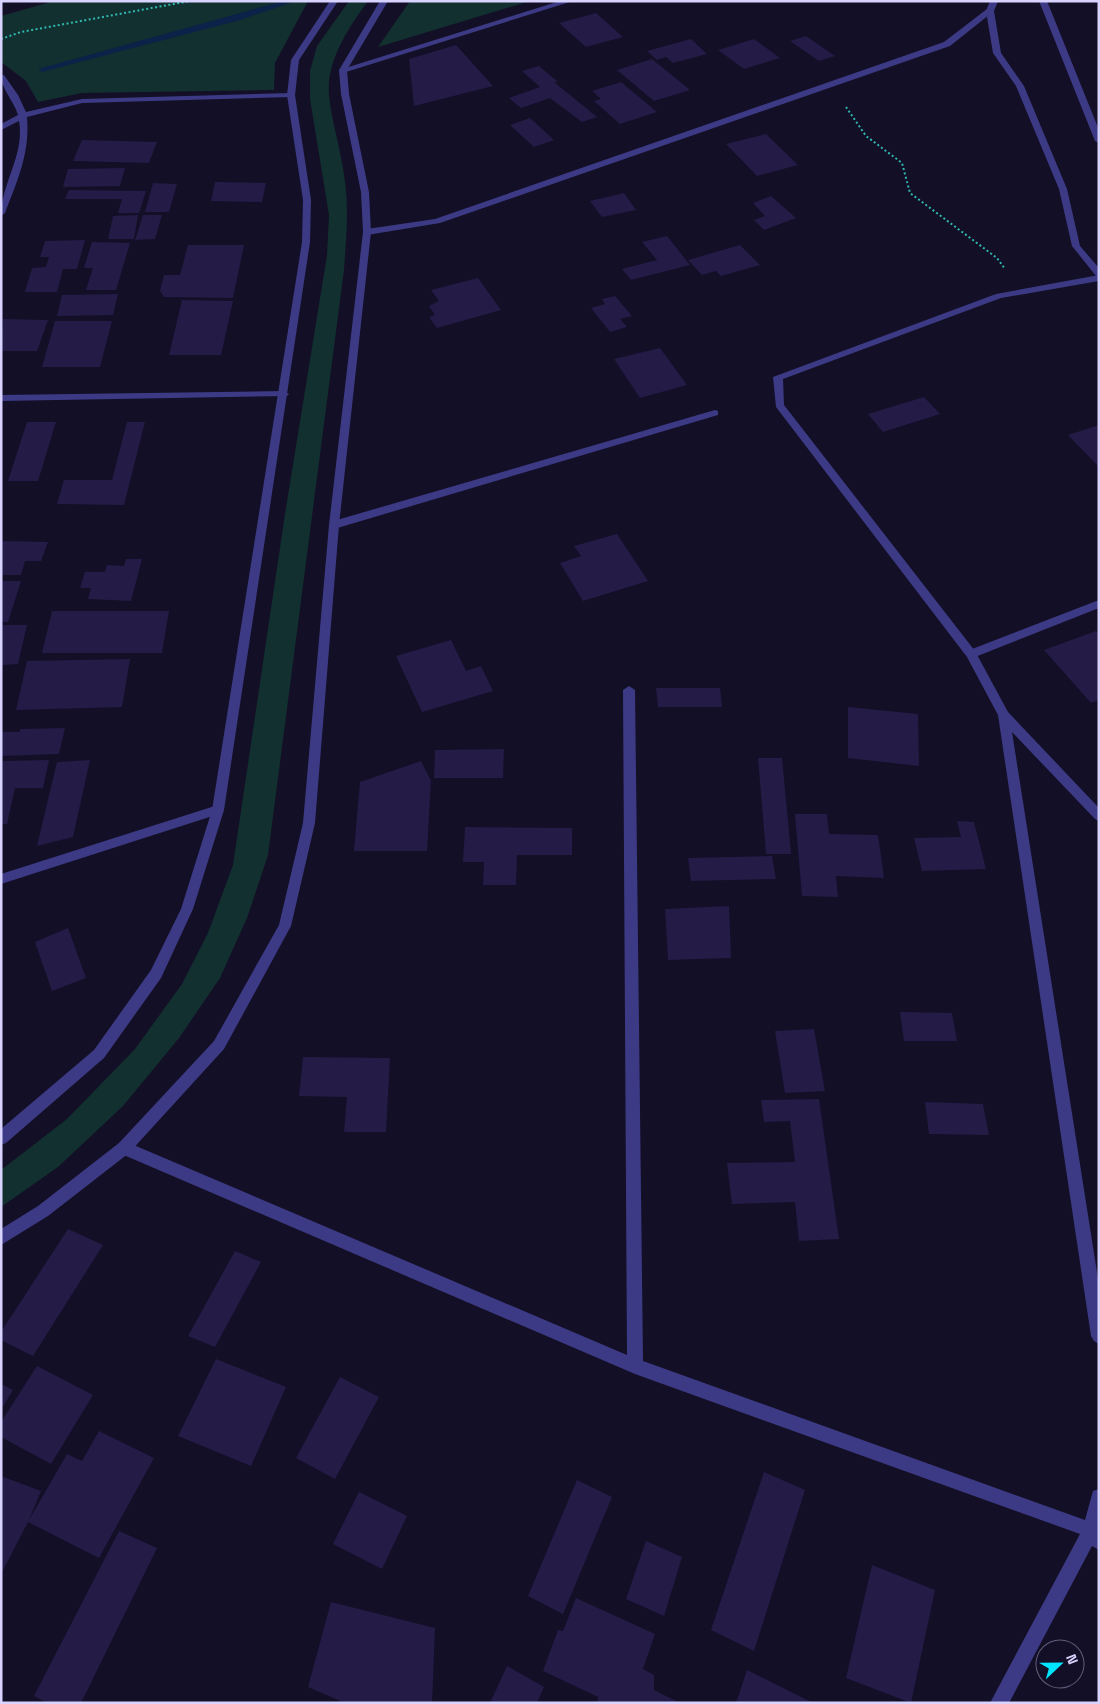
<svg xmlns="http://www.w3.org/2000/svg" width="1100" height="1704" font-family="'Space Grotesk',sans-serif">
<rect width="100%" height="100%" fill="#130f26"/>
<g fill="#12302f">
<path d="M54,1H308L275,63L274,90L82,93L38,102L26,81L1,62V16Z"/>
<path d="M349,1H368C349,27 326,61 329,95C332,124 342,153 345,182C349,211 346,241 344,270L268,855L247,918L220,978L179,1038L123,1106L58,1167L1,1207V1170L67,1119L135,1049L182,984L208,933L233,865L285,514L327,255L329,215L310,99V71L317,46Z"/>
<path d="M410,1H530L378,47Z"/>
</g>
<g fill="none" stroke-linecap="round" stroke-linejoin="round">
<path fill="#0c2248" fill-rule="evenodd" d="M283,1H296L240,20L42,72L38,69Z"/>
</g>
<g fill="#241b47">
<path d="M596,13L623,37L586,47L559,23Z"/>
<path d="M806,36L835,56L819,61L790,41Z"/>
<path d="M691,39L707,54L673,63L666,57L657,60L647,51Z"/>
<path d="M754,39L780,58L744,69L718,50Z"/>
<path d="M456,45L493,86L414,106L409,59Z"/>
<path d="M652,59L690,90L654,101L617,70Z"/>
<path d="M539,66L558,82H554L597,117L582,122L550,98L521,108L509,98L540,87L522,71Z"/>
<path d="M621,82L657,112L620,124L594,101L601,99L592,91Z"/>
<path d="M530,118L554,140L534,147L510,125Z"/>
<path d="M766,134L798,165L757,176L726,144Z"/>
<path d="M82,140L157,142L149,163L73,161Z"/>
<path d="M125,168L120,186L63,187L68,169Z"/>
<path d="M215,182L266,183L262,202L211,201Z"/>
<path d="M153,183L177,184L169,212H145Z"/>
<path d="M69,190L146,191L139,213H118L122,199H65Z"/>
<path d="M624,193L636,210L602,217L590,201Z"/>
<path d="M771,196L796,218L764,230L754,220L765,216L753,203Z"/>
<path d="M138,215L134,239H108L113,216Z"/>
<path d="M143,215H162L155,239L135,240Z"/>
<path d="M667,236L690,265L631,280L622,269L657,260L642,242Z"/>
<path d="M85,240L77,269H63L57,292H25L32,268L46,267L49,257H40L45,241Z"/>
<path d="M92,242L130,243L116,290H86L93,268H84Z"/>
<path d="M188,245H244L233,298L164,297L160,291L164,275H180Z"/>
<path d="M740,245L760,265L721,276L716,271L702,275L688,260Z"/>
<path d="M478,278L501,310L437,328L429,317L435,315L429,306L439,301L431,290Z"/>
<path d="M118,294L113,315L57,316L62,295Z"/>
<path d="M615,296L632,316L620,319L627,327L610,332L591,308L605,304L602,299Z"/>
<path d="M182,300L233,301L221,355H169Z"/>
<path d="M3,319L48,320L37,351H1Z"/>
<path d="M55,321H112L100,367H42Z"/>
<path d="M660,348L687,385L640,398L614,359Z"/>
<path d="M924,397L940,414L883,432L868,414Z"/>
<path d="M27,422H56L38,481H8Z"/>
<path d="M127,422H145L124,505L57,504L64,480H112Z"/>
<path d="M1099,425V467L1068,435Z"/>
<path d="M617,534L648,581L583,601L560,563L581,556L574,546Z"/>
<path d="M1,541L48,542L41,561H25L21,575H1Z"/>
<path d="M126,559H142L131,601L88,599L91,588H80L85,572H105L107,565L124,566Z"/>
<path d="M1,581H21L8,622H1Z"/>
<path d="M52,611H169L162,653H42Z"/>
<path d="M1,625H27L18,664L1,665Z"/>
<path d="M1096,631L1099,634V700L1091,703L1044,650Z"/>
<path d="M451,640L466,671L481,666L493,691L422,712L396,656Z"/>
<path d="M130,659L122,707L16,710L27,661Z"/>
<path d="M656,688H720L722,707H658Z"/>
<path d="M848,707L918,714L919,766L848,758Z"/>
<path d="M65,728L59,754L1,756V732H20V729Z"/>
<path d="M504,749L503,778H434L435,750Z"/>
<path d="M758,758H782L791,854H766Z"/>
<path d="M49,760L43,788H15L7,824H1V761Z"/>
<path d="M90,760L73,837L37,846L57,762Z"/>
<path d="M421,761L431,781L427,851H354L360,782Z"/>
<path d="M795,814H827L829,834L878,835L884,878L836,876L838,897L802,896Z"/>
<path d="M957,821L974,822L986,869L922,871L914,838L961,837Z"/>
<path d="M465,827L572,828V855H517L516,885H483L484,862H463Z"/>
<path d="M772,856L776,879L691,881L688,858Z"/>
<path d="M729,906L731,958L668,960L665,909Z"/>
<path d="M68,928L86,978L52,991L35,942Z"/>
<path d="M900,1012L952,1013L957,1041H904Z"/>
<path d="M814,1029L825,1091L785,1093L775,1031Z"/>
<path d="M303,1057L390,1058L386,1132H344L347,1097L299,1096Z"/>
<path d="M819,1099L839,1239L799,1241L795,1202L732,1204L727,1163L795,1162L790,1121L764,1122L761,1100Z"/>
<path d="M925,1102L983,1104L989,1135L929,1134Z"/>
<path d="M68,1229L103,1245L33,1356L1,1340V1332Z"/>
<path d="M235,1251L261,1262L215,1347L188,1336Z"/>
<path d="M216,1359L286,1387L251,1466L178,1436Z"/>
<path d="M37,1366L93,1395L51,1464L1,1437V1422Z"/>
<path d="M340,1377L379,1397L335,1479L296,1458Z"/>
<path d="M1,1384L13,1390L1,1410Z"/>
<path d="M99,1431L154,1458L99,1558L28,1522L1,1574V1476L41,1491L29,1520L67,1454L82,1461Z"/>
<path d="M764,1472L805,1490L754,1651L711,1630Z"/>
<path d="M577,1480L612,1497L563,1614L528,1596Z"/>
<path d="M359,1492L407,1516L382,1569L333,1544Z"/>
<path d="M119,1531L157,1548L81,1703H47L34,1696Z"/>
<path d="M646,1541L682,1557L664,1616L626,1599Z"/>
<path d="M872,1565L935,1590L911,1703L846,1678Z"/>
<path d="M576,1598L655,1634L643,1669L654,1675V1690L680,1703H597L598,1697L543,1671L558,1630L563,1631Z"/>
<path d="M331,1602L435,1628L432,1703H345L308,1687Z"/>
<path d="M507,1666L544,1687L537,1703H490Z"/>
<path d="M747,1670L813,1703H736Z"/>
</g>
<g fill="none" stroke-linecap="round" stroke-linejoin="round">
<g stroke="#2fb8b0" stroke-width="2" stroke-dasharray="2 2.5" stroke-linecap="butt">
<path d="M1,39L21,32L190,1"/>
<path d="M846,107L866,136L902,163L910,193L997,258L1005,269"/>
</g>
<g fill="#3d3a85" fill-rule="evenodd">
<path d="M990,1H998L994,11L1001,53L1024,86L1067,189L1080,246L1099,268V277L1096,276L1072,246L1059,189L1016,86L993,53L986,11Z"/>
<path d="M1039,1H1047L1099,130V143L1095,141Z"/>
<path d="M715,410L718,411V415L334,529L329,525L330,522Z"/>
<path d="M1099,600V608L975,657L971,658L965,654L967,651Z"/>
</g>
<g fill="#3d3a85" fill-rule="evenodd">
<path d="M560,1H573L346,72L339,70Z"/>
<path d="M987,9L994,11L950,46L440,223L367,235L363,232L367,229L435,219L944,42Z"/>
<path d="M1,75H4L18,95L26,112L82,99L291,93L295,95L291,97L82,103L27,117C30,153 18,179 5,213L1,216C1,183 25,155 19,121L1,130V124L18,115C14,101 1,89 1,75Z"/>
<path d="M1099,275V281L1001,298L783,379L784,405L975,651L1008,712L1099,808V821L1095,819L1012,732L1099,1285V1344L1094,1341L1091,1336L998,715L967,657L776,407L773,377L996,294Z"/>
<path d="M284,391L289,394L287,396L1,401V395Z"/>
<path d="M629,686L635,690L643,1361L1085,1520L1093,1491L1099,1489V1550L1092,1546L1009,1703H990L1080,1534L635,1374L119,1153L117,1148L119,1143L124,1141L129,1143L627,1355L623,690Z"/>
<path d="M218,805L222,807L224,810L222,813L1,884V874Z"/>
</g>
<g fill="#3d3a85" fill-rule="evenodd">
<path d="M330,1H338L299,60L295,95L311,200L310,242L224,810L193,909L161,978L104,1058L6,1143L1,1145V1129L94,1050L151,970L181,909L212,810L302,242L303,200L287,95L291,60Z"/>
<path d="M380,1H388L347,70L349,94L369,192L371,232L339,525L315,823L291,926L224,1049L129,1153L48,1216L1,1245V1229L38,1206L119,1143L214,1041L279,925L303,823L329,525L363,232L361,192L341,94L339,70Z"/>
</g>
</g>
<rect width="1100" height="1704" fill="none" stroke="#d9d4ff" stroke-width="5"/>
<g transform="translate(1060 1664) rotate(68)"><circle r="24" fill="#130f26" stroke="#625e7d"/>
<path d="M0-4L9 19L0 12L-9 19Z" fill="#00e5ff"/>
<text y="-8" font-size="14" font-weight="bold" text-anchor="middle" fill="#d9d4ff">N</text>
</g>
</svg>
